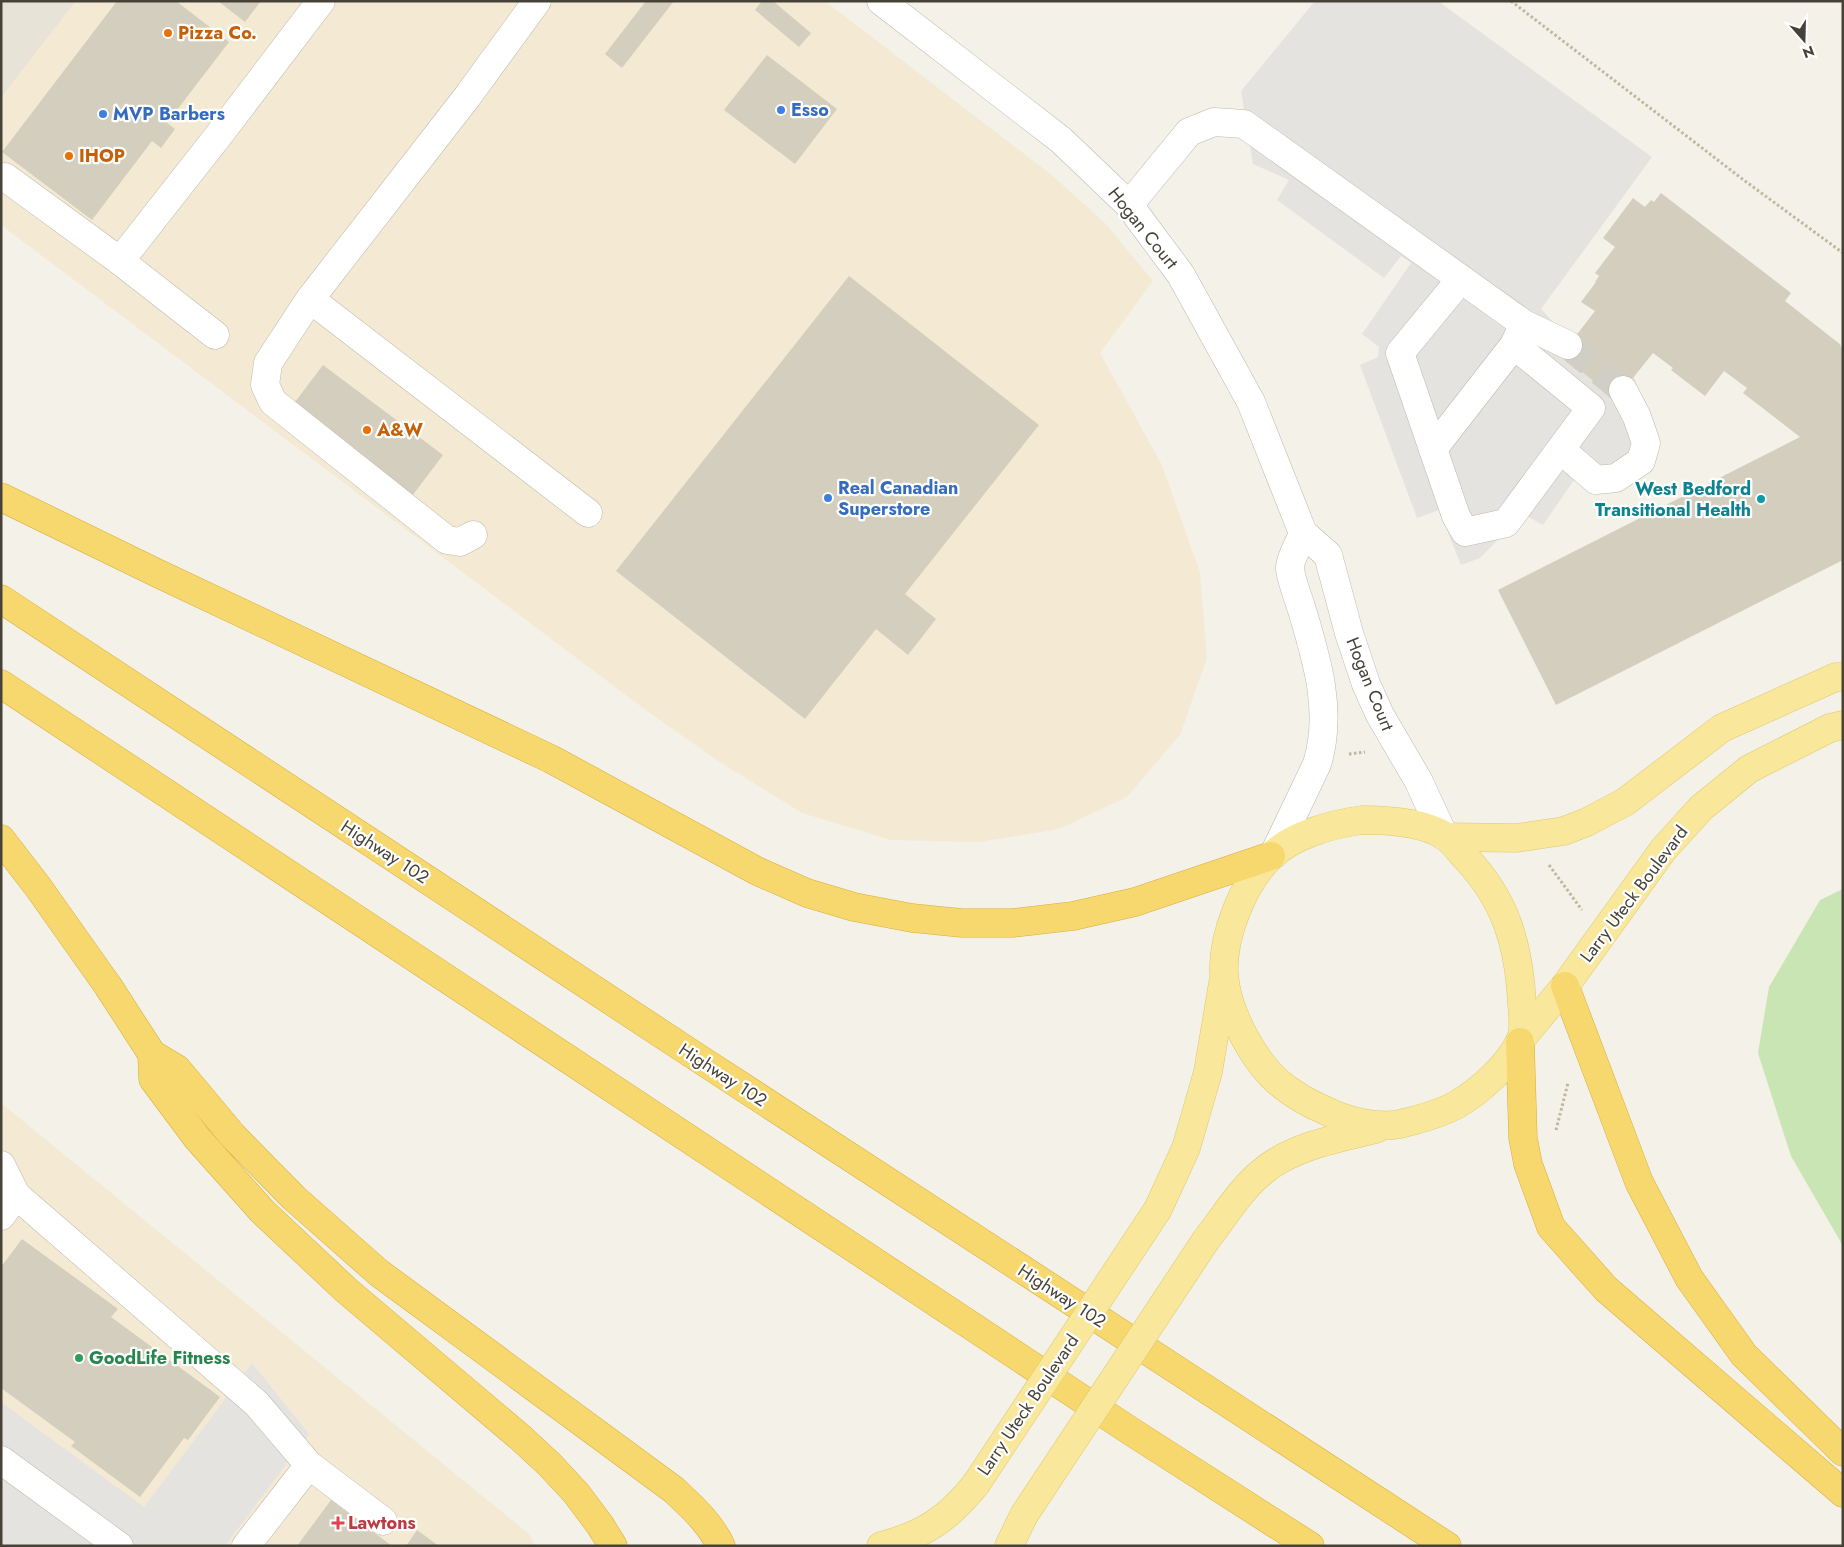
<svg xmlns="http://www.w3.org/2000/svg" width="1844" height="1547" font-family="Jost,sans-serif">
<rect width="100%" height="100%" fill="#f3f1e8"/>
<path fill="#e7e3d6" d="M1,1H76L1,98Z"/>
<g fill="#f4ead4">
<path d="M76,1H825L1053,176L1106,224L1153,281L1100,353L1162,465L1200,573L1207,658L1180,735L1127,797L1059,829L979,842L891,840L802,813L715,759L643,708L1,225V98Z"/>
<path d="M1,1103L529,1534L535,1546H1Z"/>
</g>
<path fill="#c9e5b3" d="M1843,889V1246L1791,1156L1758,1053L1769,987L1820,900Z"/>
<g fill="#e5e3df">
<path d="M1315,1H1438L1652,157L1541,309L1559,328L1577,334L1634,377L1656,439L1597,489L1574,480L1543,525L1523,514L1480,558L1461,565L1439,510L1417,518L1360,365L1378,357L1379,347L1362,334L1411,263L1401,256L1384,278L1277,200L1289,180L1253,164L1241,91Z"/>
<path d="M252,1363L309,1434L225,1546H1V1402L144,1507Z"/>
</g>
<g fill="#d4cebe">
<path d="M117,1H176L229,42L167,123L175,129L161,148L152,141L92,220L2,152Z"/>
<path d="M218,1H261L245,22Z"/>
<path d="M646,1H674L622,68L605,54Z"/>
<path d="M762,1H773L811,33L799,47L755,10Z"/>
<path d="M767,55L837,109L795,164L724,110Z"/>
<path d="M1661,193L1791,293L1785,301L1841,345L1840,346L1843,349V560L1556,705L1498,590L1800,437L1743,393L1747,388L1724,371L1705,396L1671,370L1673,368L1653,353L1616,399L1561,355L1595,311L1581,302L1596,282H1595L1599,276L1595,273L1615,247L1603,238L1633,198L1645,207L1651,200L1654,202Z"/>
<path d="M849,276L1039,425L905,594L936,619L908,655L876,629L805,719L616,571Z"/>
<path d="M323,365L443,455L412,496L292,406Z"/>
<path d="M22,1239L118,1309L111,1317L220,1397L188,1440L184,1438L140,1497L71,1446L75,1442L1,1388V1267Z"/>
<path d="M331,1500L392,1546H297Z"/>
<path d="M417,1530L439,1546H406Z"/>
</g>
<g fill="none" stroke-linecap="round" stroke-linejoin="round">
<path stroke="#d0cec5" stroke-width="28" stroke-dasharray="28 14" stroke-linecap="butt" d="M1568,345L1623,390"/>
<defs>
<g id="minor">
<path d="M537,1L467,97L310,299L588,513"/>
<path d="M881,1L1061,140L1129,205L1181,275L1251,402L1303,533L1328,555L1349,633L1366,684L1380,715L1418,780L1444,836"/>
<path d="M5,177L120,261L222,131L321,1"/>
<path d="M1129,205L1189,132L1214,122L1244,124L1524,324L1568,345"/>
<path d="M120,261L215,335"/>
<path d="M1461,279L1400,353L1456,516L1465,532L1506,523L1591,408L1514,345"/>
<path d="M310,299L268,363L265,385L273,402L447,540L460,542L473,535"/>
<path d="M1433,449L1514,345L1522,328"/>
<path d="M1561,450L1596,480L1616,478L1641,461L1646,443L1637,417L1623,390"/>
<path d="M1274,854L1317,764C1333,712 1317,660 1302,610C1298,597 1292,583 1290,569C1289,561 1300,542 1303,533"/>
<path d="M1,1165L16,1195L257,1404L309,1465L383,1521"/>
<path d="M1,1216L16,1195"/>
<path d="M1,1460L119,1546"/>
<path d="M246,1546L309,1465"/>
</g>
<g id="major">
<path d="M1362,820C1387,820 1423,822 1445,836C1452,841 1459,850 1465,857C1506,900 1519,945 1522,1004C1523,1015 1525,1031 1520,1041C1509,1065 1479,1092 1456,1105C1443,1112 1427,1117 1412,1121C1406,1122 1399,1125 1393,1125C1368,1127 1342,1119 1320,1108C1308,1103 1297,1096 1287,1089C1255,1066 1227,1013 1224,974C1222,936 1243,884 1270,857C1292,835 1332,824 1362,820Z"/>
<path d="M1446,837L1517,838L1564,831L1587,822L1625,802L1722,728L1836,677H1843"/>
<path d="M1521,1039L1565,986L1663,850L1701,808L1749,769L1830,728L1843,725"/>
<path d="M1158,1209L1186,1148L1208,1072L1223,983"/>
<path d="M1206,1240C1224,1217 1240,1190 1262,1172C1292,1146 1339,1138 1376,1129"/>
<path d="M881,1546C924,1535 949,1518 976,1484"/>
<path d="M1009,1546L1024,1515"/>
</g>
<g id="highway">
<path d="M1,497L157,573L551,759L757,871L807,893L854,907L912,918L962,923H1012L1073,916L1135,902L1271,856"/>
<path d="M1,599L692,1054L1447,1546"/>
<path d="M1,684L1132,1432L1310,1546"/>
<path d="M1,839L38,887L108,986L152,1054L177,1069L233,1136L294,1198L379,1273L674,1490C692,1507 710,1523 721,1546"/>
<path d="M1565,986L1639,1182L1689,1278L1744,1355L1843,1452"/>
<path d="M1520,1042L1523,1138L1528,1164L1551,1227L1606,1289L1843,1493"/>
<path d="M152,1054L153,1079L197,1138L262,1211L346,1290L521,1438L550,1465L576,1493L600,1525L613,1546"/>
</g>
</defs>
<use href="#minor" stroke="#beb9ab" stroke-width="29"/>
<use href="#major" stroke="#dec86b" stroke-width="29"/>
<use href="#highway" stroke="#d6ae3f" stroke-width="29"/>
<g stroke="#bfb79d" stroke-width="3" stroke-dasharray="2.5 2.5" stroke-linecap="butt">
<path d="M1511,1L1745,181L1843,253"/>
<path d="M1349,754L1365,752"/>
<path d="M1549,865L1582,910"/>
<path d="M1556,1130L1568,1083"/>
</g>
<use href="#minor" stroke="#fff" stroke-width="28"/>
<use href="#major" stroke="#f9e89b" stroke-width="28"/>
<use href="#highway" stroke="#f7d86f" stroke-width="28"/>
<defs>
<g id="major-bridge">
<path d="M976,1484L1158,1209"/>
<path d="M1024,1515L1206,1240"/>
</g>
</defs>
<use href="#major-bridge" stroke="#dec86b" stroke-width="29" stroke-linecap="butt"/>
<use href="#major-bridge" stroke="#f9e89b" stroke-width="28"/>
</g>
<g fill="#e8710a" stroke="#fff" stroke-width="2">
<circle cx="168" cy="33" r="5"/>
<circle cx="69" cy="156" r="5"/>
<circle cx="367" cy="430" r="5"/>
</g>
<g fill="#3f7fe0" stroke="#fff" stroke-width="2">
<circle cx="781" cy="110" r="5"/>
<circle cx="103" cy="114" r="5"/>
<circle cx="828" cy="498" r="5"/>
</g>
<circle fill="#0f9aa8" stroke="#fff" stroke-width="2" cx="1761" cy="499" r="5"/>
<circle fill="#2e9e5b" stroke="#fff" stroke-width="2" cx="79" cy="1358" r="5"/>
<path fill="#e0444e" stroke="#fff" stroke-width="2" d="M335.5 1515.5h5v5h5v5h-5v5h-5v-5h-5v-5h5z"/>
<g text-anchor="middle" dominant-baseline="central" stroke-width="4.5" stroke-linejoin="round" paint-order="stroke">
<g font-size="18" font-weight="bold" fill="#c56008" stroke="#fff" text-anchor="start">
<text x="178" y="33">Pizza Co.</text>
<text x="79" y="156">IHOP</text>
<text x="377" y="430">A&amp;W</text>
</g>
<g font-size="18" font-weight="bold" fill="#366cbe" stroke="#fff" text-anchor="start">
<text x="791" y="110">Esso</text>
<text x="113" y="114">MVP Barbers</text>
<text x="838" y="488">Real Canadian<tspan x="838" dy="21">Superstore</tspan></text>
</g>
<g font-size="18" fill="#464237" stroke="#fff">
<text transform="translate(1143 228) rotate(51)">Hogan Court</text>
<text transform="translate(1370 684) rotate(68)">Hogan Court</text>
<text transform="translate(385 852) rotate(33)">Highway 102</text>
<text transform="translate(1634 894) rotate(-53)">Larry Uteck Boulevard</text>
<text transform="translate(723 1075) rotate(33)">Highway 102</text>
<text transform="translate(1062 1296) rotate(33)">Highway 102</text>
<text transform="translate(1028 1405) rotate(-56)">Larry Uteck Boulevard</text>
</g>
<g font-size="18" font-weight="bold" fill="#0d838f" stroke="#fff" text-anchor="end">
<text x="1751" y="489">West Bedford<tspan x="1751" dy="21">Transitional Health</tspan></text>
</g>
<g font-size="18" font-weight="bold" fill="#27864d" stroke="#fff" text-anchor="start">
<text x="89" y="1358">GoodLife Fitness</text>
</g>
<g font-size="18" font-weight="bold" fill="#be3a42" stroke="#fff" text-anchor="start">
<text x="348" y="1523">Lawtons</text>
</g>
</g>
<rect width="1844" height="1547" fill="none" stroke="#464237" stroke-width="5"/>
<g transform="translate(1804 40) rotate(160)" stroke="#ffffff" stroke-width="4" paint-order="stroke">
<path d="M0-4L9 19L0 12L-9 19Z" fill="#464237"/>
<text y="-8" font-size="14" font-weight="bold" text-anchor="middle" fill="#464237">N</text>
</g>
</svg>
